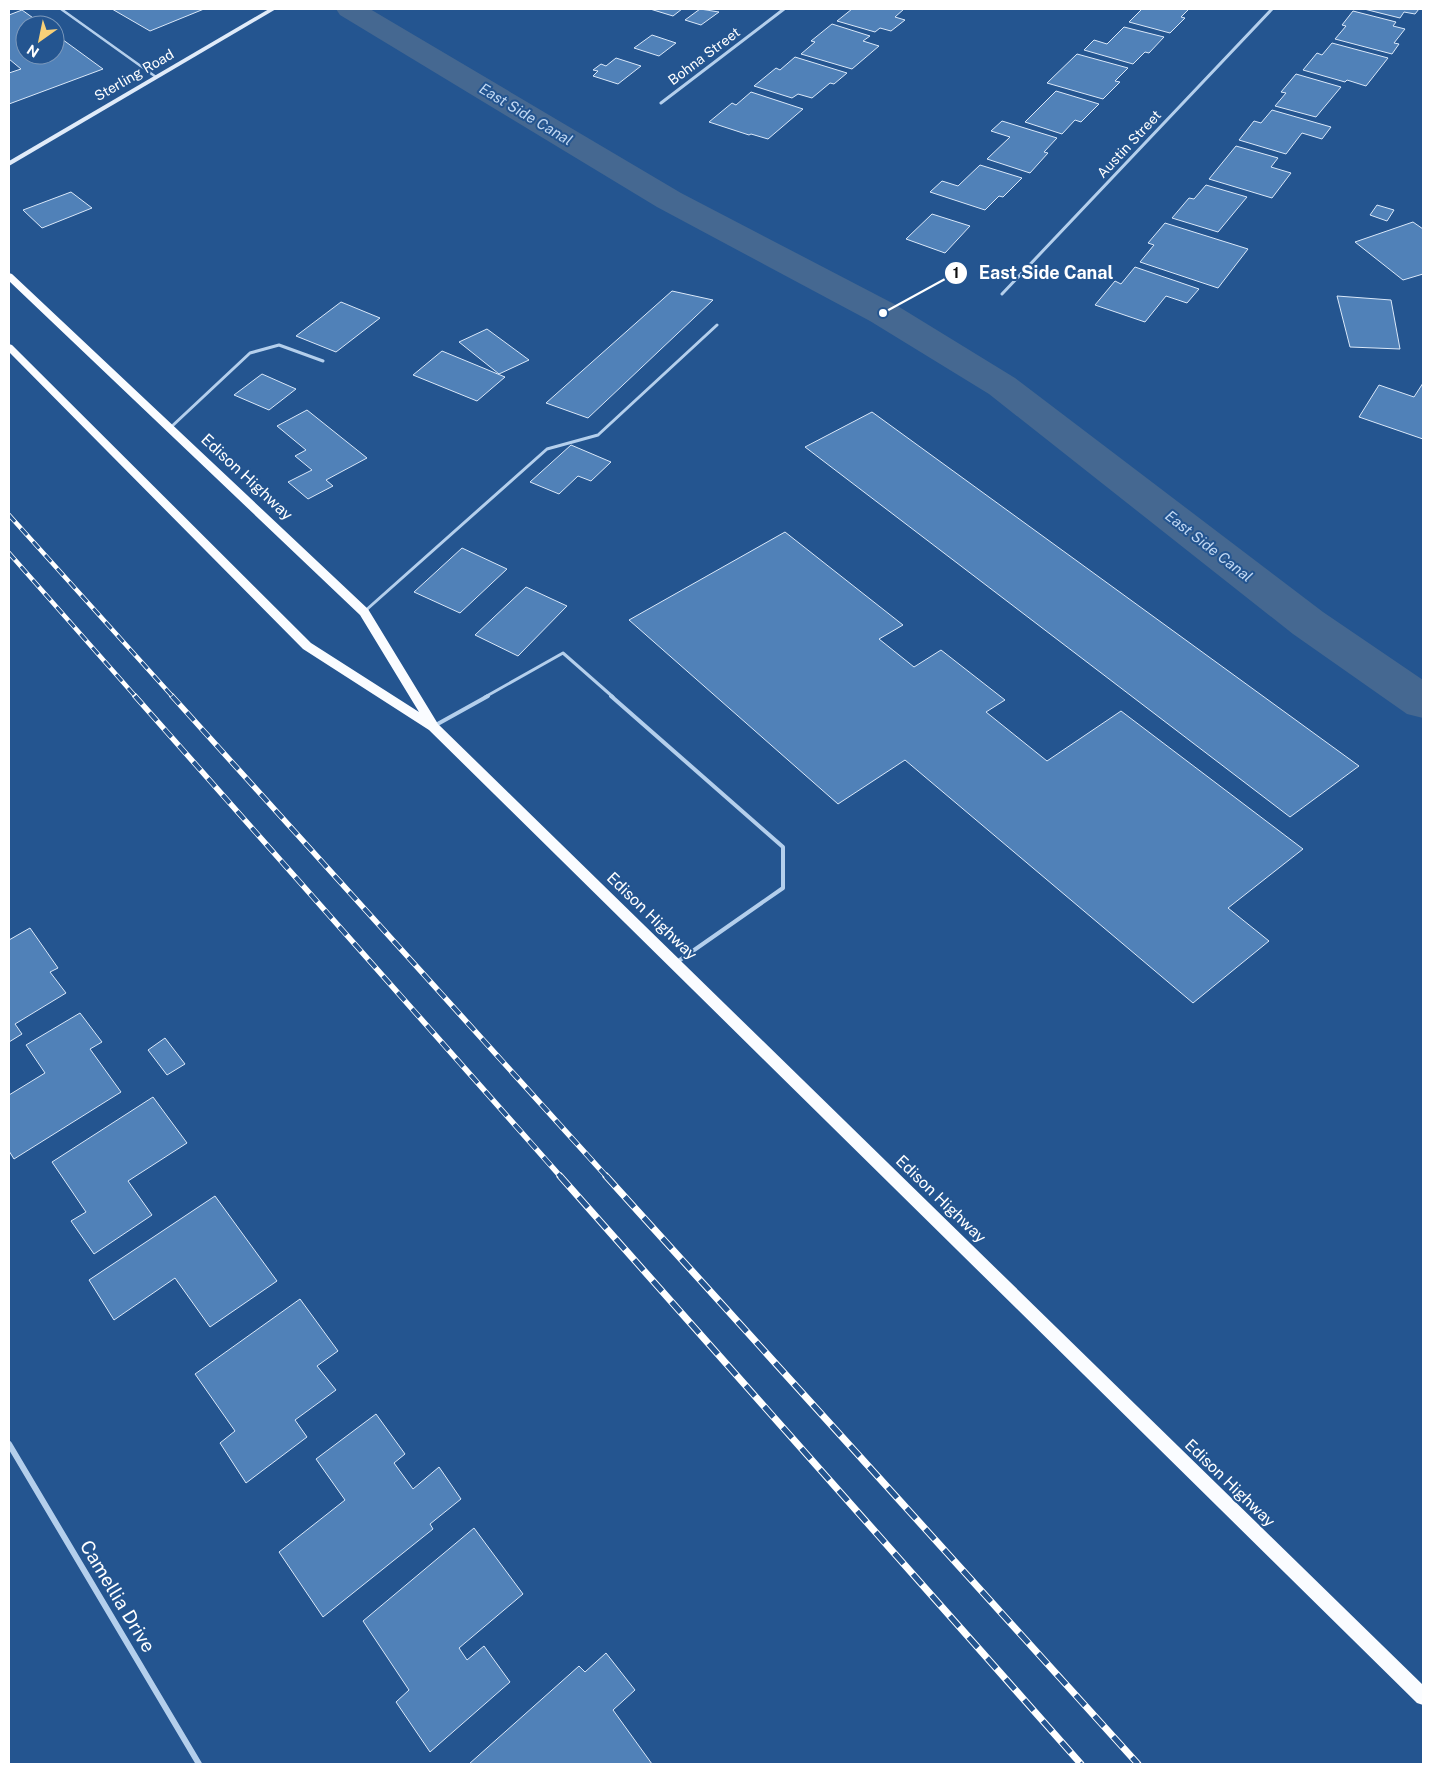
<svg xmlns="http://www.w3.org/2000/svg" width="1432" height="1773" font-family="'Public Sans',sans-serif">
<rect width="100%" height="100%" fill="#245590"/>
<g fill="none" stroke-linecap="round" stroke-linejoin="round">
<path fill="#456891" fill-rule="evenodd" d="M336,9H370L681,193L896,305L1015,378L1323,612L1423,680V718L1407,714L1293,634L989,394L870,321L657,207L340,15Z"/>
</g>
<g fill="#5081b8" stroke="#dae8f9">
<path d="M112,9H204L150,31Z"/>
<path d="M650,9H682L673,16Z"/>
<path d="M700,9L719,12L701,25L685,20Z"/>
<path d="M852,9H904L895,17L905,20L891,31L880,28L875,32L837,21Z"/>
<path d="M1142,9H1189L1181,17L1185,18L1170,33L1129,22Z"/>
<path d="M1364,9H1419L1415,14L1404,12L1400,18Z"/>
<path d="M22,10L43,25H25V55H55V34L103,69L9,104V73L21,69L9,59V15Z"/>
<path d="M1353,11L1396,22L1393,26L1405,29L1394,43L1399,44L1392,54L1335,39L1346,26L1342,25Z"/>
<path d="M832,24L870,36L863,41L879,46L852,69L801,54L815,42L811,41Z"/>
<path d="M1124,27L1164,37L1149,53L1145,52L1133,64L1084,50L1094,40L1107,44Z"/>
<path d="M652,35L676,43L659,56L634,48Z"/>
<path d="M1332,43L1388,58L1366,86L1347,80L1345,82L1303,70L1317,53L1322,55Z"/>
<path d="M1077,54L1128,68L1115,81L1120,82L1103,99L1047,83Z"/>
<path d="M795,57L847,73L834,84L830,83L812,98L798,94L792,98L754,86L776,68L780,70Z"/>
<path d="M616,58L641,66L618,84L593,76L598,71L593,70L601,64L606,66Z"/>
<path d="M1296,74L1341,87L1316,117L1275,106L1286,93L1281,92Z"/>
<path d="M1056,91L1099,104L1081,122L1075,120L1062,134L1025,122Z"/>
<path d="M751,92L803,109L768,139L751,134L749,135L709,122L732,103L736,105Z"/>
<path d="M1272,110L1331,127L1322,139L1302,133L1286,154L1239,140L1254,121L1261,123Z"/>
<path d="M1002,121L1057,138L1044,152L1048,153L1030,173L987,159L1010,137L991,131Z"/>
<path d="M1236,146L1278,158L1271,167L1291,173L1272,198L1209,179Z"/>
<path d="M980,165L1022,178L1003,197L999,196L985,210L930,192L942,181L958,186Z"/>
<path d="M1206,185L1247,197L1218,232L1172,218L1189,198L1194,199Z"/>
<path d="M71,192L92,208L42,228L23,210Z"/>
<path d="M1377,205L1394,210L1387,221L1370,215Z"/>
<path d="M932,214L970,226L945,253L906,239Z"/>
<path d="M1413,222L1423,229V274L1403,280L1355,242Z"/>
<path d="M1165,223L1248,249L1218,288L1140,262L1154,245L1148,243Z"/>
<path d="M1135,267L1199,289L1187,303L1166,296L1145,322L1095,305L1115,281L1121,284Z"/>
<path d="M672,291L713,300L588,418L546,403Z"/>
<path d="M1337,296L1391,300L1400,349L1350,347Z"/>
<path d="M341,302L380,318L336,352L296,336Z"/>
<path d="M487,329L529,360L499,374L459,342Z"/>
<path d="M442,351L505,377L477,401L413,375Z"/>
<path d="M262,374L296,389L269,410L234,395Z"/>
<path d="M1423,383V439L1359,417L1379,385L1414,397Z"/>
<path d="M307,410L367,458L326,480L333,486L308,499L288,482L312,470L295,456L306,450L277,426Z"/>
<path d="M872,412L1359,766L1290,817L805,447Z"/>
<path d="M571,445L611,462L591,481L578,476L559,494L530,482Z"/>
<path d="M785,532L903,625L879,639L914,667L941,650L1005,700L986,712L1047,761L1121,711L1303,849L1228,908L1269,941L1193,1003L905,760L838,804L629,620Z"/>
<path d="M462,548L507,569L460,613L414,592Z"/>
<path d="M526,587L567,606L518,656L475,635Z"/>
<path d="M30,928L58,968L50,972L66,993L15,1024L22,1034L9,1042V940Z"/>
<path d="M80,1013L102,1042L90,1049L121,1092L14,1159L9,1151V1095L45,1073L26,1045Z"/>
<path d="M165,1038L185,1064L167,1075L148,1050Z"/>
<path d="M153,1097L187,1143L128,1181L152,1215L94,1254L71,1221L86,1212L52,1162Z"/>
<path d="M215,1196L277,1281L210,1327L175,1278L114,1320L89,1280Z"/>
<path d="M300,1299L338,1351L317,1366L336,1390L295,1420L307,1437L246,1483L220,1443L235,1431L195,1374Z"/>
<path d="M376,1414L405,1454L394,1463L413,1489L439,1467L461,1499L430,1524L433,1529L323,1617L279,1552L345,1500L316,1459Z"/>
<path d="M474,1528L523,1594L459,1648L467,1660L484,1646L510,1682L430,1752L396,1702L409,1690L363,1621Z"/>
<path d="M606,1653L635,1690L613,1710L652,1764H469L579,1666L585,1672Z"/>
</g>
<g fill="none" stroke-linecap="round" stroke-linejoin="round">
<path stroke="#b4cfec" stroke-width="2.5" d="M61,9L156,77"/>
<g stroke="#b4cfec" stroke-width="3">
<path d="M170,428L250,353L279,345L323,361"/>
<path d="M365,611L547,449L598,435L717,325"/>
<path d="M485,697L563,653L613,697"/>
</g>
<g stroke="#b4cfec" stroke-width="4">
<path d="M611,696L783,847V888L677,962"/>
<path d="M434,726L488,696"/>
</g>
<g stroke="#b4cfec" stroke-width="3">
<path d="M661,103L784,9"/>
<path d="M1002,294L1272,9"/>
</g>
<path stroke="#b4cfec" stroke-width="6" d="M9,1444L199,1764"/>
<path fill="#e0ebf9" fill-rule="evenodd" d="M269,9H276L9,166V161Z"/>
<path fill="#fafcff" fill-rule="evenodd" d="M9,273L12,274L368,609L438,724L1423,1685V1705L1417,1703L429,730L303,649L9,352V344L12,345L311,643L419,712L360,615L9,281Z"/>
<defs>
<g id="rail-far2">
<path d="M9,515L173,697"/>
<path d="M9,553L136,697"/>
</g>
<g id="rail-far1">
<path d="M135,696L561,1177"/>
<path d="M172,696L607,1177"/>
</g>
<g id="rail">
<path d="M560,1176L1081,1764"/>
<path d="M606,1176L1138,1764"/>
</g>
</defs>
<use href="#rail-far2" stroke="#fff" stroke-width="4.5"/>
<use href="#rail-far1" stroke="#fff" stroke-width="5.5"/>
<use href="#rail" stroke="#fff" stroke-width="7"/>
<use href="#rail-far2" stroke="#245590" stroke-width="3" stroke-dasharray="9" stroke-linecap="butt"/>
<use href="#rail-far1" stroke="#245590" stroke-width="4" stroke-dasharray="11" stroke-linecap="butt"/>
<use href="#rail" stroke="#245590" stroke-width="5" stroke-dasharray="14" stroke-linecap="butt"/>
</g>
<g text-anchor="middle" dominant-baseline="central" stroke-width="4" stroke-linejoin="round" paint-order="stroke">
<g font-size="14" fill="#fff" stroke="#245590">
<text transform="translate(704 56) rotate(-37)">Bohna Street</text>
<text transform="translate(134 75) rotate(-30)">Sterling Road</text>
<text transform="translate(1129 144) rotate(-47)">Austin Street</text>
</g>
<g font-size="15" font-style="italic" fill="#c1d8f3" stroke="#245590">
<text transform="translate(526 114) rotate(31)">East Side Canal</text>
<text transform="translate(1209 546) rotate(38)">East Side Canal</text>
</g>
<g font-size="16" fill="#fff" stroke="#245590">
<text transform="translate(247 477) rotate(43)">Edison Highway</text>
<text transform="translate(652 916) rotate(44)">Edison Highway</text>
<text transform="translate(941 1199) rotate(44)">Edison Highway</text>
<text transform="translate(1230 1483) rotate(44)">Edison Highway</text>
</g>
<g font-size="19" fill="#fff" stroke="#245590">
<text transform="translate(118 1596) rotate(59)">Camellia Drive</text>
</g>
</g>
<path fill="none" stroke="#fff" stroke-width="2" d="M883 313L956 273"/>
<g fill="#fff" stroke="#245590" stroke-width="2">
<circle cx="883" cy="313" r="5"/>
<circle cx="956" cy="273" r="12"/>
</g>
<g font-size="15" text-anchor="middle" font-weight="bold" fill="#111">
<text x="956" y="278">1</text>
</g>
<g font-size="18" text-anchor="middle" font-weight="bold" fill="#fff" stroke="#245590" stroke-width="4" stroke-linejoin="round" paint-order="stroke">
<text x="1046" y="279">East Side Canal</text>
</g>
<rect width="1432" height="1773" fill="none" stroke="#ffffff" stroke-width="20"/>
<g transform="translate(40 40) rotate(213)"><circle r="24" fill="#245590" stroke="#7c99bc"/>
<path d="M0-4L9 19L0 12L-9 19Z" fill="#f7d078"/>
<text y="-8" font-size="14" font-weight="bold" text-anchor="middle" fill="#ffffff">N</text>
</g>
</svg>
